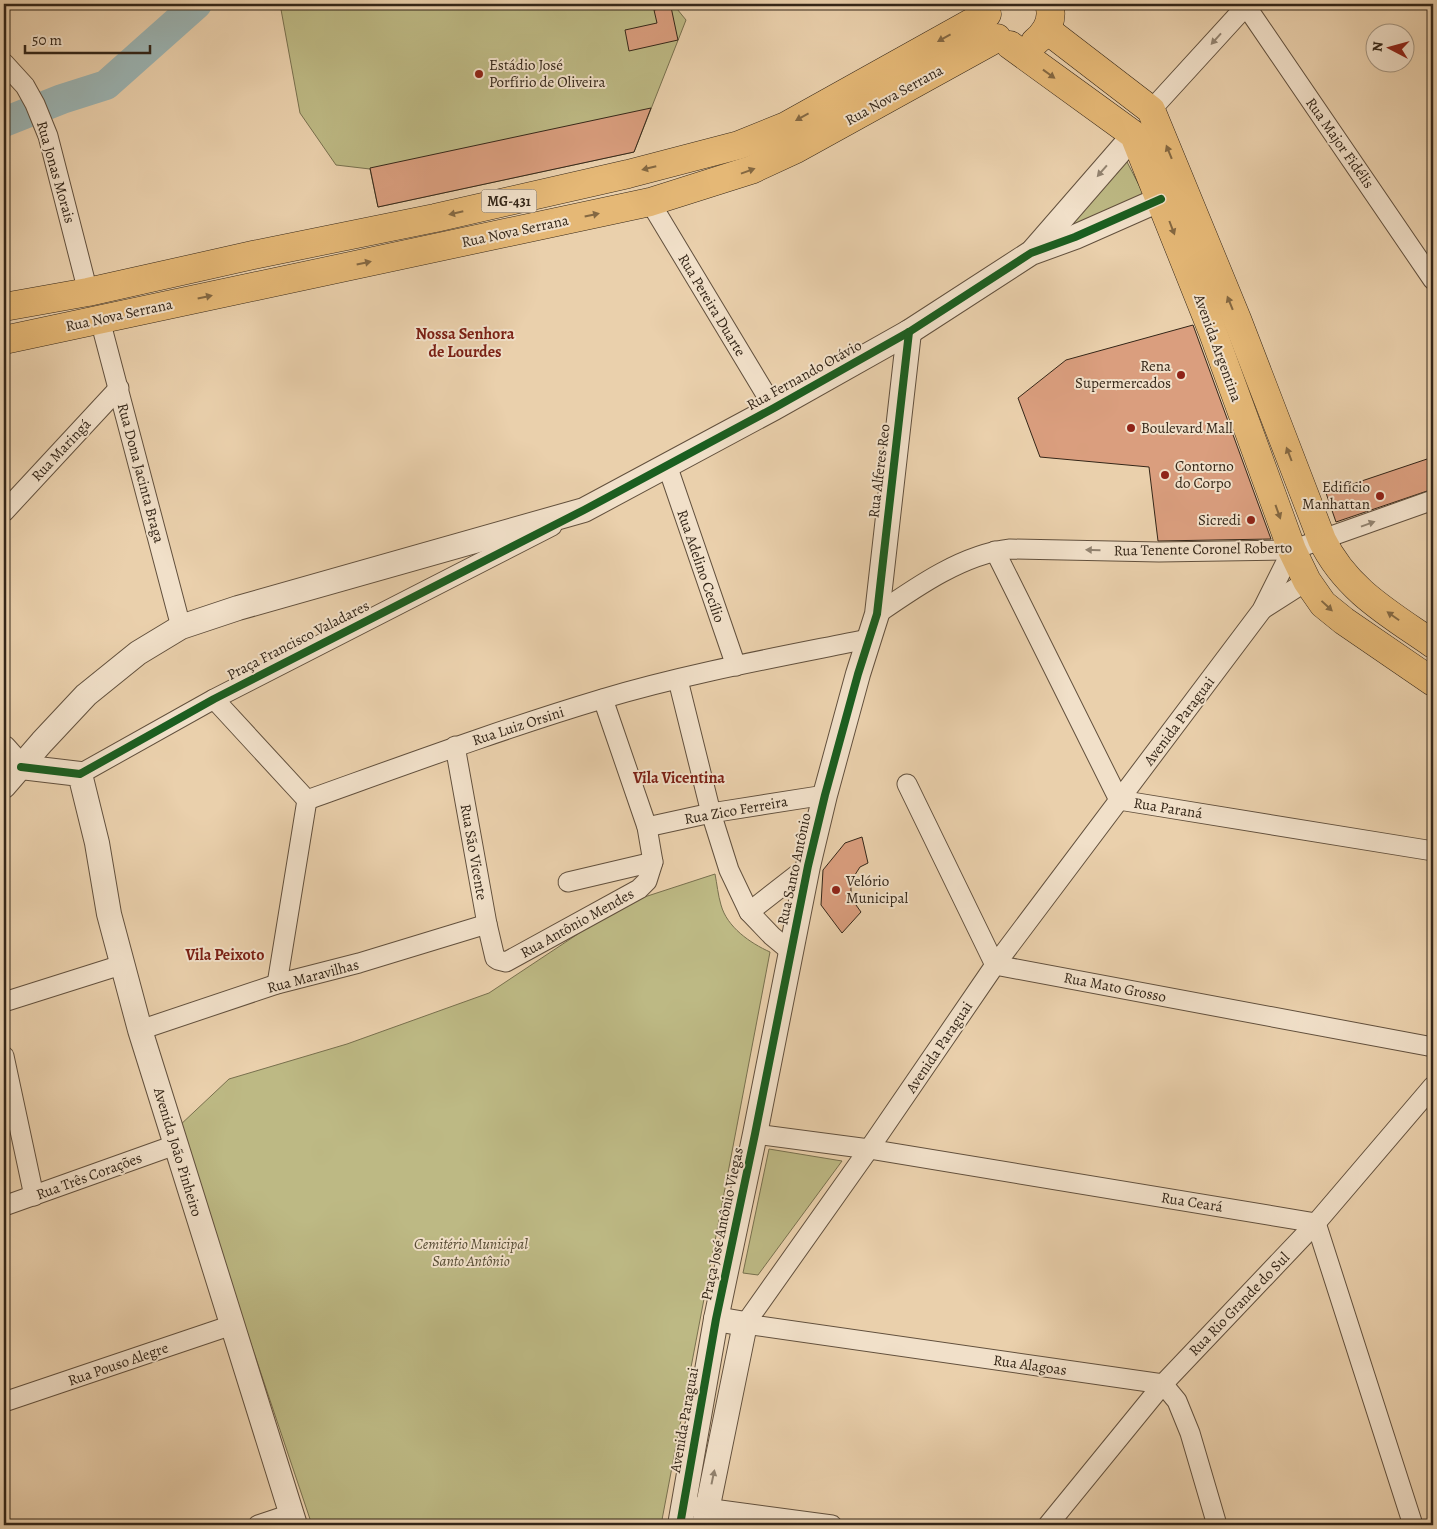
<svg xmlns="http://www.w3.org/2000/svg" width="1437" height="1529" font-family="Alegreya,serif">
<rect width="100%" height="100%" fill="#ead0ac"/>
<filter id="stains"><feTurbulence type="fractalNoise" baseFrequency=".004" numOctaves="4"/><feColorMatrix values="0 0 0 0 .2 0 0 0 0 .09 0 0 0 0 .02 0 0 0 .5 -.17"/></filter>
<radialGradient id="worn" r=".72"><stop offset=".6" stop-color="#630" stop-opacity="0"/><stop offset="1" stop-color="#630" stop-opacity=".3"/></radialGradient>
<g fill="#bdb984" stroke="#78704e">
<path d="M280,4H673L686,20L634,152L378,207L370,169L336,165L300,113Z"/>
<path d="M1124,156L1144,195L1047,242Z"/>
<path d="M715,874C717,884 718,895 721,905C727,927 750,943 770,952L661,1525H312L178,1127L229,1079L347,1044L489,993L623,904Z"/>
<path d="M769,1149L842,1161L758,1275L743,1273Z"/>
</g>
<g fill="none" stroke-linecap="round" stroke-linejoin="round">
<path stroke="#9bb4b3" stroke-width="30" d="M4,122L62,99L106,85L197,4"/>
</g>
<g fill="#da9e7e" stroke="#342618">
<path d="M671,7L678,40L629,51L625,30L657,23L654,10Z"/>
<path d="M651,108L634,152L378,207L370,168Z"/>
<path d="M1193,325L1197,336L1271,539L1158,541L1149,467L1040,457L1018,398L1066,360Z"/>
<path d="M1433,457V489L1336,522L1326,493Z"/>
<path d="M862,837L868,863L860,867L851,881V898L861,912L842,933L821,905L823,870L845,843Z"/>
</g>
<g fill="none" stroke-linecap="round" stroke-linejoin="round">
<defs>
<g id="minor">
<path d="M1246,6L1433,280"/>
<path d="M4,63L25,86L35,104L48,136L88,292"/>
<path d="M1151,110L1246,6L1250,4"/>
<path d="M650,202L774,408"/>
<path d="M100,320L181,627"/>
<path d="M667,465L736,666"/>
<path d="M4,512L119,388"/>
<path d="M995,551L1119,800L1433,851"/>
<path d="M1263,609L1307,581"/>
<path d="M877,614C916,587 963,554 1010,549L1159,552L1292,550L1433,500"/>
<path d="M678,680L711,813L729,870L749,912L772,936L790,951"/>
<path d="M214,699L307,800"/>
<path d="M455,746L487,924L495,958L498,960L506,962L639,889L647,881L653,862L647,827L603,699"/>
<path d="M80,774L214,699L552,526"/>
<path d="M907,784L995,965L1433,1047"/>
<path d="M307,800C405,765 502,729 602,699C689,673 779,657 868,639"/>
<path d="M647,827L711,813L825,795"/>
<path d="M568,882L653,862"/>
<path d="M749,912L808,866"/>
<path d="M277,984L307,800"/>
<path d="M4,1002L121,965"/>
<path d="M140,1030L277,984L359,963L487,924"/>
<path d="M4,1056L34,1196"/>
<path d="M755,1134L869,1149L1316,1223L1413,1525"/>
<path d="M4,1206L175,1145"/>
<path d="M4,1402L232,1325"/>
<path d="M683,1505L832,1525"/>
<path d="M258,1525L291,1514"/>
<path d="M1048,1525L1163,1384L1316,1223L1433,1086"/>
<path d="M1217,1525L1190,1433L1177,1401L1163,1384L745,1324L869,1149L995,965L1262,610L1292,550"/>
</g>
<g id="tertiary">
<path d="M1034,250L1134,135"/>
<path d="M4,748L21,767"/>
<path d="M21,767L80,774L97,843L109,914L140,1030L295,1525"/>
<path d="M4,786L42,742L86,695L138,653L181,627L238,608L584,510L774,408L909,332L1031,253L1075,237L1161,199"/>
<path d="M680,1525L716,1319L755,1134L808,866L825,795L858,674L877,614L909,332"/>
<path d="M704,1525L745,1324L716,1319"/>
</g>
<g id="primary">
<path d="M1047,30L1151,110L1237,319L1322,540C1346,590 1390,614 1433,644"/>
<path d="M1035,42C1047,32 1054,19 1049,4"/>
<path d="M1010,45L1134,135L1212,330L1292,550L1307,581L1323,604L1344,621L1433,682"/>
<path d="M4,307L88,292L253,255L435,218L628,174L739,145L786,126L987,14"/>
<path d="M4,340L650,202L751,170L796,149L997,38"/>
</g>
</defs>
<use href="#minor" stroke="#62503d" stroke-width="21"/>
<use href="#tertiary" stroke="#62503d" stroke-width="26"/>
<use href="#primary" stroke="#342618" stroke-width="29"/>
<use href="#minor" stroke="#f1e0c9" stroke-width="19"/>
<use href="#tertiary" stroke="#f1e0c9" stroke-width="24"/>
<use href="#primary" stroke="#e5b876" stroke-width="28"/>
<defs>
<g id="cycleway">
<path d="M21,767L80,774L214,699L584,510L774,408L909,332L1031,253L1075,237L1161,199"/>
<path d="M680,1525L716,1319L755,1134L808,866L825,795L858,674L877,614L909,332"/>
</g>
</defs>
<use href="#cycleway" stroke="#f1e0c9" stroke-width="11"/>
<use href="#cycleway" stroke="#1b5e20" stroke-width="8"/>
</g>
<defs><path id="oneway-solid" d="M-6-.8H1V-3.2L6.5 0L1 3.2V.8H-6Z" transform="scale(1.25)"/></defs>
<g fill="#846842">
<use href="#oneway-solid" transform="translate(944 38) rotate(151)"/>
<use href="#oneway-solid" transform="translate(1049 74) rotate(36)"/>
<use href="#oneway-solid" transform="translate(802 117) rotate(151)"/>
<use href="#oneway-solid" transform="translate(1169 152) rotate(-112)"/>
<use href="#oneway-solid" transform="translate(649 168) rotate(166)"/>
<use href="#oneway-solid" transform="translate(748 171) rotate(-20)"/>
<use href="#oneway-solid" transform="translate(456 213) rotate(167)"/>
<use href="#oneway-solid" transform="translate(592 215) rotate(-12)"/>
<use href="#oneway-solid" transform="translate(1172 228) rotate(69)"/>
<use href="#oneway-solid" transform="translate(364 263) rotate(-12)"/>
<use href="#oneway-solid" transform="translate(205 297) rotate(-12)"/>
<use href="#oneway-solid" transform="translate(1230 303) rotate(-112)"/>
<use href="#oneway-solid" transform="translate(1289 454) rotate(-111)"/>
<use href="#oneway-solid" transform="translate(1278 512) rotate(70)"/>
<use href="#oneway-solid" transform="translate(1327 606) rotate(43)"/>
<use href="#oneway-solid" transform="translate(1393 616) rotate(-145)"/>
</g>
<g fill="#928370">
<use href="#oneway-solid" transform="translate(1216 39) rotate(132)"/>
<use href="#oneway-solid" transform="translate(1102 171) rotate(131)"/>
<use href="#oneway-solid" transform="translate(1368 524) rotate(-20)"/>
<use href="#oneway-solid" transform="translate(1093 550) rotate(-178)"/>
<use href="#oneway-solid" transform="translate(713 1477) rotate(-78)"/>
</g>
<g fill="#8f2418" stroke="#f1e0c9" stroke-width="2">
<circle cx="479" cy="74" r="5"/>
<circle cx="1181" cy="375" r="5"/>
<circle cx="1131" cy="428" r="5"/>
<circle cx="1165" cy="475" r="5"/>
<circle cx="1380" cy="496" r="5"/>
<circle cx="1251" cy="520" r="5"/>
<circle cx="836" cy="890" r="5"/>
</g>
<g text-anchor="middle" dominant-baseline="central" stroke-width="4" stroke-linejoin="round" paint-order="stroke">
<rect fill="#f1e0c9" stroke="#6d5e4d" stroke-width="1" x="481.5" y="189.5" width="55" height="23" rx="4"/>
<g font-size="14" font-weight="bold" fill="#342618">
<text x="509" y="201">MG-431</text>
</g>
<g font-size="15" fill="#342618" stroke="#f1e0c9" text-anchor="start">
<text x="489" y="65">Estádio José<tspan x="489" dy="17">Porfírio de Oliveira</tspan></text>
<text x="1171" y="366" text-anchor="end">Rena<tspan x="1171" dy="17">Supermercados</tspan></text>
<text x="1141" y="428">Boulevard Mall</text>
<text x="1175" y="466">Contorno<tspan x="1175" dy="17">do Corpo</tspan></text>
<text x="1370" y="487" text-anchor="end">Edifício<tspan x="1370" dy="17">Manhattan</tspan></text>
<text x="1241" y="520" text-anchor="end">Sicredi</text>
<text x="846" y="881">Velório<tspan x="846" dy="17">Municipal</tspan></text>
</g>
<g font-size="15" fill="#342618" stroke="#f1e0c9">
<text transform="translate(894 95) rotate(-29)">Rua Nova Serrana</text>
<text transform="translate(1340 143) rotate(55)">Rua Major Fidélis</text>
<text transform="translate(56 172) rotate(74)">Rua Jonas Morais</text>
<text transform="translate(515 231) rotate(-12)">Rua Nova Serrana</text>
<text transform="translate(712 305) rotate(59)">Rua Pereira Duarte</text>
<text transform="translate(119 315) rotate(-12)">Rua Nova Serrana</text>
<text transform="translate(1218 348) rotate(70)">Avenida Argentina</text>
<text transform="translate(804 375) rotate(-29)">Rua Fernando Otávio</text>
<text transform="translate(61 450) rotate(-47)">Rua Maringá</text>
<text transform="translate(879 471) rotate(-83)">Rua Alferes Reo</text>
<text transform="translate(141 473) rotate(75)">Rua Dona Jacinta Braga</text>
<text transform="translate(1203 549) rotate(-1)">Rua Tenente Coronel Roberto</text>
<text transform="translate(701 566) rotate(71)">Rua Adelino Cecílio</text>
<text transform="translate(298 640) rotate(-27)">Praça Francisco Valadares</text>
<text transform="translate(1179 721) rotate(-53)">Avenida Paraguai</text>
<text transform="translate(518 726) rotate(-18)">Rua Luiz Orsini</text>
<text transform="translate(1168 808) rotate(9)">Rua Paraná</text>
<text transform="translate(736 810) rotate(-10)">Rua Zico Ferreira</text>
<text transform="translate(474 852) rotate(80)">Rua São Vicente</text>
<text transform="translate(794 869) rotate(-78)">Rua Santo Antônio</text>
<text transform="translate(577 923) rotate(-29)">Rua Antônio Mendes</text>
<text transform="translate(313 976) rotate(-15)">Rua Maravilhas</text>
<text transform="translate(1115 987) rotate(11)">Rua Mato Grosso</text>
<text transform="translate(939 1047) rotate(-56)">Avenida Paraguai</text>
<text transform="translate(178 1152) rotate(73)">Avenida João Pinheiro</text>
<text transform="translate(89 1176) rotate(-20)">Rua Três Corações</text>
<text transform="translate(1192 1202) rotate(9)">Rua Ceará</text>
<text transform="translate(722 1224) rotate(-78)">Praça José Antônio Viegas</text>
<text transform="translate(1239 1304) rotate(-46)">Rua Rio Grande do Sul</text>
<text transform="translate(118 1364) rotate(-19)">Rua Pouso Alegre</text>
<text transform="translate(1030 1365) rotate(8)">Rua Alagoas</text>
<text transform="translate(684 1420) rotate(-80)">Avenida Paraguai</text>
</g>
<g font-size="15" font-style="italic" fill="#564b33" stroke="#f1e0c9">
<text x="471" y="1244">Cemitério Municipal<tspan x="471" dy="17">Santo Antônio</tspan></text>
</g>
<g font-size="16" font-weight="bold" fill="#7a1f14" stroke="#f1e0c9">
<text x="465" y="334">Nossa Senhora<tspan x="465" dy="18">de Lourdes</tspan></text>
<text x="679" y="778">Vila Vicentina</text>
<text x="225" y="955">Vila Peixoto</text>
</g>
</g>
<rect width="1437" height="1529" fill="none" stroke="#ead0ac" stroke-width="20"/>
<rect x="5" y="5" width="1427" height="1519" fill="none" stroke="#342618" stroke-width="2.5"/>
<rect x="10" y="10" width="1417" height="1509" fill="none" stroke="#342618"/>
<g transform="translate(1390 48) rotate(276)"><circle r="24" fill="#f1e0c9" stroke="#a59682"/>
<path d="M0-4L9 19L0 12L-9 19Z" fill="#8f2418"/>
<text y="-8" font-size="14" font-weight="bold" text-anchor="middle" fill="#342618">N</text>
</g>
<path d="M25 45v8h125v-8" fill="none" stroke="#342618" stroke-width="2.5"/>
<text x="32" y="45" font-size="15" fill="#342618" stroke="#f1e0c9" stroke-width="4" paint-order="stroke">50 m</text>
<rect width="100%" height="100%" filter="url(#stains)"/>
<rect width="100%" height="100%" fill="url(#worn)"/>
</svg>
